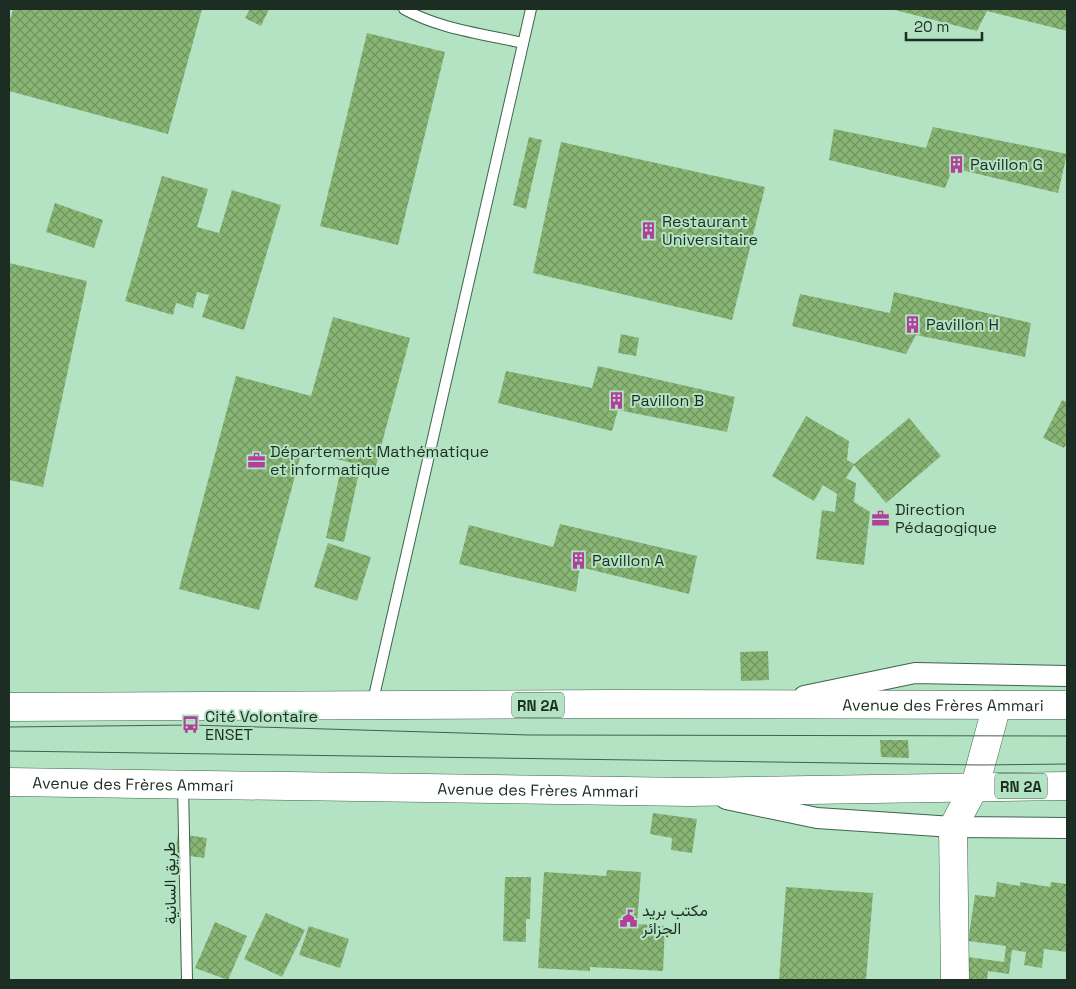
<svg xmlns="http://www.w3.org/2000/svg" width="1076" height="989" font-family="'Space Grotesk',Vazirmatn,sans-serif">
<defs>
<pattern id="building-cross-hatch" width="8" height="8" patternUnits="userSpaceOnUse" patternTransform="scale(1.25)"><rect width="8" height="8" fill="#8ab675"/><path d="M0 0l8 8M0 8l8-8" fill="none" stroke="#709460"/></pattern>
</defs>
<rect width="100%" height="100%" fill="#b4e3c4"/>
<g fill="url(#building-cross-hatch)">
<path d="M13,9H202L168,134L9,91V23Z"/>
<path d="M250,9H269L261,26L245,18Z"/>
<path d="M891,9H1067V31L987,11L977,31Z"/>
<path d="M367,33L445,52L398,245L320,226Z"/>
<path d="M933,127L1067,154L1058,193L953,168L945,188L829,160L834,129L926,148Z"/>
<path d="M529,137L542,140L526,209L513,205Z"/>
<path d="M561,142L765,187L732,320L533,273Z"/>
<path d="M162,176L208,189L197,227L219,233L232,190L281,205L244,330L202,317L209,295L197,292L193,308L176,303L173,315L125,301Z"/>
<path d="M55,203L103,220L94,248L46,232Z"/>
<path d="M9,263L87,281L43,487L9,480Z"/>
<path d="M894,292L1031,323L1025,357L916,335L906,354L792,326L800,294L890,313Z"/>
<path d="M333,317L410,338L375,469L302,450L259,610L179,589L236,376L311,396Z"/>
<path d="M621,334L639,338L636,356L618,353Z"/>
<path d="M598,366L735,397L727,432L618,410L612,431L498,403L506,371L592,388Z"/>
<path d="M1062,400L1067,402V443L1064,448L1043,438Z"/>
<path d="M806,416L849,441L847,460L854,464L909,418L941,456L886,503L854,465L846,478L856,483L854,502L870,512L864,565L816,559L822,510L835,512L837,494L823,485L814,501L772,476Z"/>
<path d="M340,473L358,477L344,542L326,538Z"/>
<path d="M560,524L697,556L689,594L580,567L576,592L459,564L469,525L553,547Z"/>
<path d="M328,543L371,557L357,601L314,587Z"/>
<path d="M768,651L769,680L741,681L740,652Z"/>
<path d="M880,740H908L909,758L881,757Z"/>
<path d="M653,813L697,819L692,853L671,850L672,838L650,834Z"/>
<path d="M178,834L207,838L204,858L175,854Z"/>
<path d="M607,870L641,872L637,924L665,926L663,971L590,967V971L538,968L544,872L606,876Z"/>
<path d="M505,877H531L530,919H526V942L503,941Z"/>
<path d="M997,882L1020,886V882L1050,887L1051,882L1067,884V952L1044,949L1042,968L1024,965L1026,952L1012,950L1009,974L988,971L987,980H950L954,955L1004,962L1006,946L968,941L975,895L995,897Z"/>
<path d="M786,887L873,893L866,980H779Z"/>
<path d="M266,913L305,930L282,977L244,959Z"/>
<path d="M215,922L247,936L228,980L195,968Z"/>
<path d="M309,926L349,939L340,968L299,955Z"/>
</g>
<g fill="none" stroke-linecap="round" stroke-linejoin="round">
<defs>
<g id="service">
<path d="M404,9C439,29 484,34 523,43"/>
<path d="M372,705L531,9"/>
<path d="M183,786L187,980"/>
</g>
<g id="minor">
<path d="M804,696L915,673L1067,676"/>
<path d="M726,799L817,818L953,827L1067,828"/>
</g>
<path id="secondary" d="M955,980L953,827L975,786L997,705"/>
<g id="primary">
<path id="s1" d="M9,707L613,704L1067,705"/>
<path id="s2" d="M9,782L690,792L1067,786"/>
</g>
</defs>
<use href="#service" stroke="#3b654b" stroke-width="12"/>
<use href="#minor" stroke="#3b654b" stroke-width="22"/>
<use href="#secondary" stroke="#3b654b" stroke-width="29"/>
<use href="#primary" stroke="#3b654b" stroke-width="29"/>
<use href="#service" stroke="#fff" stroke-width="10"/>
<use href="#minor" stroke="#fff" stroke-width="20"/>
<use href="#secondary" stroke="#fff" stroke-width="28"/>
<use href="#primary" stroke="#fff" stroke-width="28"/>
<g stroke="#455f4f" stroke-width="1">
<path d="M9,727L191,725L529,735L1067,736"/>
<path d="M9,751L981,765L1067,764"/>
</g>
</g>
<defs>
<symbol id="building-bare" viewBox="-9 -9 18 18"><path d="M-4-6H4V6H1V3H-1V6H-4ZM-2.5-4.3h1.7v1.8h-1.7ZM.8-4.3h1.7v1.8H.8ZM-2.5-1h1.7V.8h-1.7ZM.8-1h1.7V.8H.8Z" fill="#b0409b" stroke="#b4e3c4" stroke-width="2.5" paint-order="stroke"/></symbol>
<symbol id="office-bare" viewBox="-9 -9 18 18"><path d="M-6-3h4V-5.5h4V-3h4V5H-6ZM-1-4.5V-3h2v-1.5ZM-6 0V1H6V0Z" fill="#b0409b" stroke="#b4e3c4" stroke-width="2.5" paint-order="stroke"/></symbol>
<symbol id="bus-bare" viewBox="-9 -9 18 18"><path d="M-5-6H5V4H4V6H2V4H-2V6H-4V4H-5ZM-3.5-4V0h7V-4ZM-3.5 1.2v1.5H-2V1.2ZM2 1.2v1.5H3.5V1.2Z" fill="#b0409b" stroke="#b4e3c4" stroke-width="2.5" paint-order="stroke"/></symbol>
<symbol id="civic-bare" viewBox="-9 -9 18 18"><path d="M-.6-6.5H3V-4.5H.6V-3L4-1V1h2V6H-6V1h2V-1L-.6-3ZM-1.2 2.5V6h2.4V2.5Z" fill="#b0409b" stroke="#b4e3c4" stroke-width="2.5" paint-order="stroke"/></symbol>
</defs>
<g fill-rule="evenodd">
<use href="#building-bare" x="944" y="152" width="25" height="25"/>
<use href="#building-bare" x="636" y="218" width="25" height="25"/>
<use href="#building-bare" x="900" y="312" width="25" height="25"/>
<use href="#building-bare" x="604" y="388" width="25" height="25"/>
<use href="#office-bare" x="244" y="448" width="25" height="25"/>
<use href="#office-bare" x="868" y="506" width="25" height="25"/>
<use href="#building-bare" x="566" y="548" width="25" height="25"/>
<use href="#bus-bare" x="178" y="712" width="25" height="25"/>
<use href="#civic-bare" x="616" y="906" width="25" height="25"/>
</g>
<g text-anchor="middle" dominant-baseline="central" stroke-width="4" stroke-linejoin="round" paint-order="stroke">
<g fill="#b4e3c4" stroke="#4a6453" stroke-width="1">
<rect x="512" y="692.5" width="52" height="25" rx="4"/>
<rect x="995" y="773.5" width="52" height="25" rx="4"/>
</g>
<g font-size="15" font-weight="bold" fill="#1c2e23">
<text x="538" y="705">RN 2A</text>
<text x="1021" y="786">RN 2A</text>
</g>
<g font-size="16" fill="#1c2e23" stroke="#b4e3c4" text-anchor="start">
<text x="970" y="164">Pavillon G</text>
<text x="662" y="221">Restaurant<tspan x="662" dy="18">Universitaire</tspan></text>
<text x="926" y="324">Pavillon H</text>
<text x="631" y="400">Pavillon B</text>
<text x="270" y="451">Département Mathématique<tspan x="270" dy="18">et informatique</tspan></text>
<text x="895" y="509">Direction<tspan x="895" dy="18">Pédagogique</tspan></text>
<text x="592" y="560">Pavillon A</text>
<text x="205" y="716">Cité Volontaire<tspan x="205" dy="18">ENSET</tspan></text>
<text x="642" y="910">مكتب بريد<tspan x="642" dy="18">الجزائر</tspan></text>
</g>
<g font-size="16" fill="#1c2e23" stroke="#b4e3c4">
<text stroke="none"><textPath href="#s1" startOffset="934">Avenue des Frères Ammari</textPath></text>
<text stroke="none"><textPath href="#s2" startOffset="124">Avenue des Frères Ammari</textPath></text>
<text stroke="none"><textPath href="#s2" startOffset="529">Avenue des Frères Ammari</textPath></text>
<text transform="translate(170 883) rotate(-91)">طريق السانية</text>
</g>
</g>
<rect width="1076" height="989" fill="none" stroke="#1c2e23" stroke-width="20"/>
<path d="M906 32v8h76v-8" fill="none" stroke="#1c2e23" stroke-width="2.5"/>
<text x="914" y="32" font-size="15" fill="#1c2e23" stroke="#b4e3c4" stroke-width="4" paint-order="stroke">20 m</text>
</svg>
